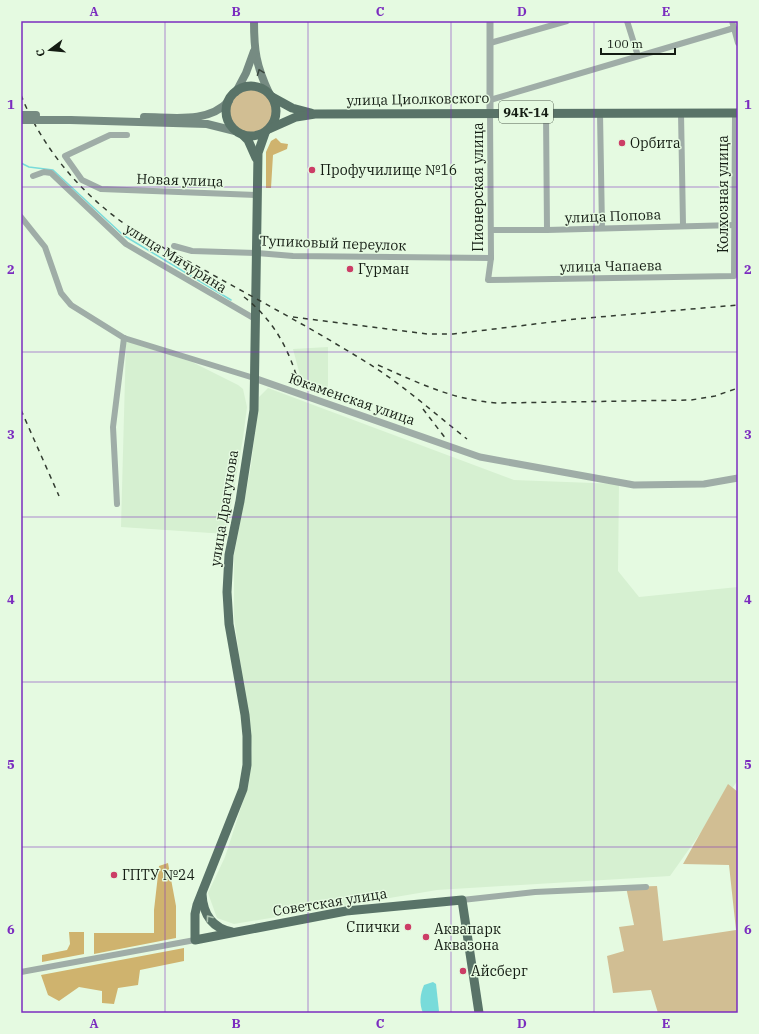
<svg xmlns="http://www.w3.org/2000/svg" width="759" height="1034" font-family="'IBM Plex Serif',serif">
<rect width="100%" height="100%" fill="#e5fae1"/>
<g fill="#d6f0d1">
<path d="M126,341L192,362L238,385L243,389L247,407L243,438L226,534L121,527Z"/>
<path d="M328,347V388L302,383L293,349Z"/>
<path d="M268,388L514,480L619,484L618,571L639,597L738,587V780L670,876L437,890L234,924L217,918L208,893L225,857L248,786L252,749L234,617V555L251,466L259,397Z"/>
</g>
<g fill="#d1be93">
<circle cx="251" cy="111" r="22"/>
<path d="M728,784L738,792V1013H658L651,990L613,993L607,956L624,951L619,927L634,925L626,887L657,886L663,941L736,930L729,865L683,864Z"/>
</g>
<g fill="#cfb36e">
<path d="M276,138L281,143L288,144L287,149L273,155L271,188H266V152L271,141Z"/>
<path d="M168,863L176,906V938L94,954V933H154V910L159,866Z"/>
<path d="M69,932H84V954L42,962V955L67,950L70,944Z"/>
<path d="M184,948V961L140,970L138,985L118,988L114,1004L102,1003V991L79,987L59,1001L48,995L41,975Z"/>
</g>
<path fill="#78dbda" d="M433,982L436,984L439,1011L438,1013H423C419,1004 420,994 424,985Z"/>
<g fill="none" stroke-linecap="round" stroke-linejoin="round">
<g stroke="#78dbda" stroke-width="1.5">
<path d="M21,139V147"/>
<path d="M21,163L29,167L53,170L123,235L231,300"/>
</g>
<g stroke="#9fada7" stroke-width="6">
<path d="M627,21L638,56"/>
<path d="M732,21L738,43"/>
<path d="M490,43L567,21"/>
<path d="M490,100L734,28"/>
<path d="M490,112L491,258L488,280L734,276L735,113"/>
<path d="M546,113L547,230"/>
<path d="M600,113L602,228"/>
<path d="M681,113L683,225"/>
<path d="M127,135H110L65,156L82,180L101,189L258,195"/>
<path d="M33,176L44,172L51,173L126,244L255,319"/>
<path d="M21,217L45,247L61,293L71,305L124,338L254,378"/>
<path d="M491,230H547L735,225"/>
<path d="M174,246L192,251L257,253L293,256L491,258"/>
<path d="M117,504L113,427L124,338"/>
<path d="M462,900L535,892L646,887"/>
<path d="M21,972L195,940"/>
</g>
<g stroke="#9fada7" stroke-width="7">
<path d="M490,21V112"/>
<path d="M254,378L480,457L634,485L704,484L738,478"/>
</g>
<g stroke="#768b82" stroke-width="8">
<path d="M254,21C254,51 256,65 269,93"/>
<path d="M236,92L246,73L254,51"/>
<path d="M144,117C172,117 208,124 229,101"/>
<path d="M70,120L207,124L235,131"/>
</g>
<g stroke="#597368" stroke-width="9">
<circle cx="251" cy="111" r="25"/>
<path d="M272,97L292,108L311,113"/>
<path d="M269,129L296,117L315,114L738,113"/>
<path d="M265,133L258,153L254,410L240,501L229,555L227,592L229,624L245,715L247,736V765L243,789L197,905L195,914V940L346,911L462,900L479,1013"/>
<path d="M243,135L248,140L256,158"/>
<path d="M202,894C203,914 212,928 232,932"/>
</g>
<g stroke="#323b30" stroke-width="1.5" stroke-dasharray="5 5" stroke-linecap="butt">
<path d="M21,95C42,148 82,195 129,227C156,245 185,259 213,275C264,303 316,331 366,362C402,384 434,413 467,439"/>
<path d="M244,297C275,321 290,351 300,388"/>
<path d="M293,317L427,334H453L576,319L738,305"/>
<path d="M378,365C419,383 452,400 498,403L691,400L715,396L738,388"/>
<path d="M423,409L446,439"/>
<path d="M21,410L59,496"/>
</g>
<g stroke="#768b82" stroke-width="8">
<path d="M21,115H36"/>
<path d="M21,120H70"/>
</g>
</g>
<defs><path id="oneway-chevron" d="M-2-3.5L2.5 0L-2 3.5" fill="none" stroke-width="1.6" stroke-linecap="round" stroke-linejoin="round"/></defs>
<use stroke="#3b483f" href="#oneway-chevron" transform="translate(260 72) rotate(-111)"/>
<use stroke="#adc4b1" href="#oneway-chevron" transform="translate(209 918) rotate(-126)"/>
<path fill="none" stroke="#7b2cbf" stroke-width="1" stroke-opacity="0.55" d="M165,21V1013M308,21V1013M451,21V1013M594,21V1013M21,187H738M21,352H738M21,517H738M21,682H738M21,847H738"/>
<g fill="#cc3d66" stroke="#e5fae1" stroke-width="1.5">
<circle cx="622" cy="143" r="4"/>
<circle cx="312" cy="170" r="4"/>
<circle cx="350" cy="269" r="4"/>
<circle cx="114" cy="875" r="4"/>
<circle cx="408" cy="927" r="4"/>
<circle cx="426" cy="937" r="4"/>
<circle cx="463" cy="971" r="4"/>
</g>
<g text-anchor="middle" dominant-baseline="central" stroke-width="3" stroke-linejoin="round" paint-order="stroke">
<rect fill="#e5fae1" stroke="#535f51" stroke-width="1" x="499" y="101" width="54" height="22" rx="3"/>
<g font-size="13" font-weight="bold" fill="#141c13">
<text x="526" y="112">94К-14</text>
</g>
<g font-size="14" fill="#141c13" stroke="#e5fae1">
<text transform="translate(418 99) rotate(-1)">улица Циолковского</text>
<text transform="translate(180 180) rotate(2)">Новая улица</text>
<text transform="translate(478 187) rotate(-90)">Пионерская улица</text>
<text transform="translate(723 194) rotate(-90)">Колхозная улица</text>
<text transform="translate(613 216) rotate(-2)">улица Попова</text>
<text transform="translate(333 243) rotate(2)">Тупиковый переулок</text>
<text transform="translate(176 258) rotate(32)">улица Мичурина</text>
<text transform="translate(611 266) rotate(-1)">улица Чапаева</text>
<text transform="translate(352 399) rotate(19)">Юкаменская улица</text>
<text transform="translate(224 508) rotate(-81)">улица Драгунова</text>
<text transform="translate(330 902) rotate(-9)">Советская улица</text>
</g>
<g font-size="14" fill="#141c13" stroke="#e5fae1" text-anchor="start">
<text x="630" y="143">Орбита</text>
<text x="320" y="170">Профучилище №16</text>
<text x="358" y="269">Гурман</text>
<text x="122" y="875">ГПТУ №24</text>
<text x="400" y="927" text-anchor="end">Спички</text>
<text x="434" y="929">Аквапарк<tspan x="434" dy="16">Аквазона</tspan></text>
<text x="471" y="971">Айсберг</text>
</g>
</g>
<rect width="759" height="1034" fill="none" stroke="#e5fae1" stroke-width="44"/>
<g transform="translate(50 50) rotate(254)" stroke="#e5fae1" stroke-width="3" paint-order="stroke">
<path d="M0-3L7 15L0 10L-7 15Z" fill="#141c13"/>
<text y="-6" font-size="11" font-weight="bold" text-anchor="middle" fill="#141c13">С</text>
</g>
<path d="M601 48v6h74v-6" fill="none" stroke="#141c13" stroke-width="2"/>
<text x="607" y="48" font-size="12" fill="#141c13" stroke="#e5fae1" stroke-width="3" paint-order="stroke">100 m</text>
<rect x="22" y="22" width="715" height="990" fill="none" stroke="#7b2cbf" stroke-width="1.5"/>
<g font-size="13" text-anchor="middle" font-weight="bold" fill="#7b2cbf">
<text x="94" y="16">A</text>
<text x="236" y="16">B</text>
<text x="380" y="16">C</text>
<text x="522" y="16">D</text>
<text x="666" y="16">E</text>
<text x="11" y="109">1</text>
<text x="748" y="109">1</text>
<text x="11" y="274">2</text>
<text x="748" y="274">2</text>
<text x="11" y="439">3</text>
<text x="748" y="439">3</text>
<text x="11" y="604">4</text>
<text x="748" y="604">4</text>
<text x="11" y="769">5</text>
<text x="748" y="769">5</text>
<text x="11" y="934">6</text>
<text x="748" y="934">6</text>
<text x="94" y="1028">A</text>
<text x="236" y="1028">B</text>
<text x="380" y="1028">C</text>
<text x="522" y="1028">D</text>
<text x="666" y="1028">E</text>
</g>
</svg>
